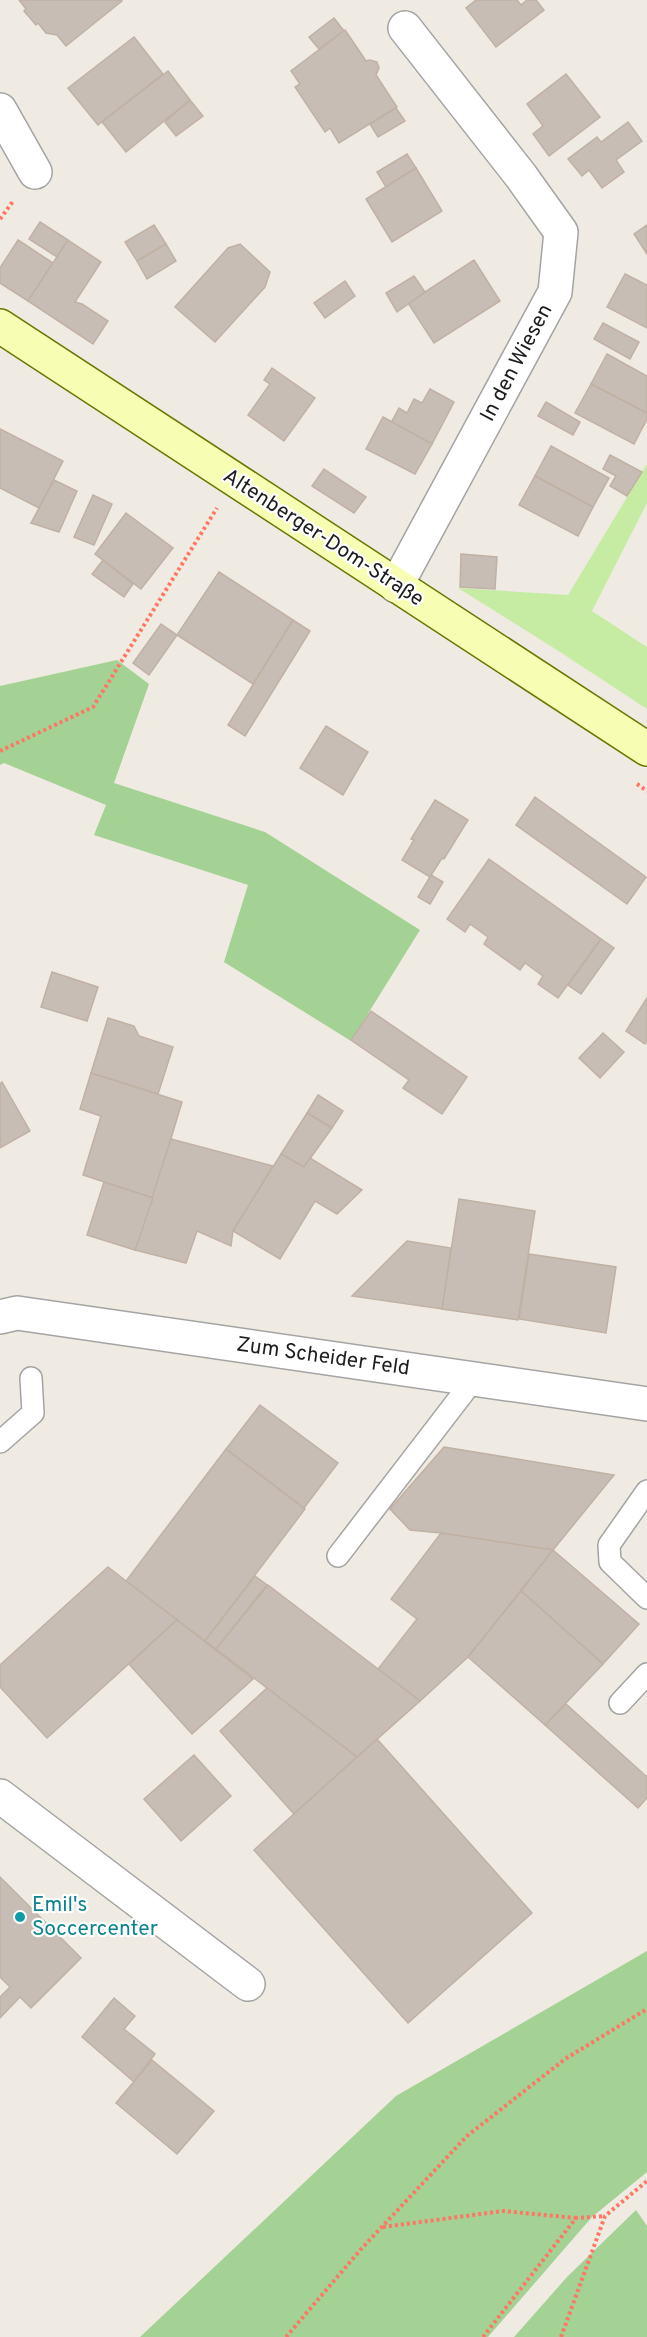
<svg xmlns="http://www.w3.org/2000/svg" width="647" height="2337" font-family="Overpass,sans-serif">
<rect width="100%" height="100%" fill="#efebe2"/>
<path fill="#c6eca4" d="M647,464V503L592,611L647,647V709L557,650L458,588L568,595Z"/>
<g fill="#a4d194">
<path d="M117,660L149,684L114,783L265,832L420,930L351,1041L224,962L248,885L94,835L106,805L4,763L0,765V686Z"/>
<path d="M647,1951V2172L592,2217L488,2337H140L396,2096Z"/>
<path d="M636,2210L647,2226V2337H514L567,2277Z"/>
</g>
<g fill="#c7bdb5" stroke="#c1b1a3" stroke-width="1.5">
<path d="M19,0H121L122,1L66,46L57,35L46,33L38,23L36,25L24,11L26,9Z"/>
<path d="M476,0H517L521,5L527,0H536L544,10L496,47L466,8Z"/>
<path d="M334,18L344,31L319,49L309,37Z"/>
<path d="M345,30L366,61L370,60L377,62L379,68L376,75L397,107L339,143L330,128L325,132L295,87L300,84L291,71Z"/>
<path d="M134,37L163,74L98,125L68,88Z"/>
<path d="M168,71L190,100L126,152L102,122Z"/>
<path d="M566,74L600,117L549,156L533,134L543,126L527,104Z"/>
<path d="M190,100L203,116L176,136L165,122Z"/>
<path d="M396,108L405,121L378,137L370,124Z"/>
<path d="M628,122L642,141L616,160L624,172L602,188L589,170L582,176L568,159L597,137L601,142Z"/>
<path d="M407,154L416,168L386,187L377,172Z"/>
<path d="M416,168L442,211L392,242L366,199Z"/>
<path d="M40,222L68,240L57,257L29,239Z"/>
<path d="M154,225L166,244L137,261L125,242Z"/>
<path d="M647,225V254L634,234Z"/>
<path d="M18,240L53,263L28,301L0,283V268Z"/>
<path d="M68,240L101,262L75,302L82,304L108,321L93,344L28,301Z"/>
<path d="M166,244L176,261L147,279L137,261Z"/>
<path d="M240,244L270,272L265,287L215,342L175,307L228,248Z"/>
<path d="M474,260L500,301L434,343L408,303Z"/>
<path d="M625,274L647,285V328L607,307Z"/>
<path d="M414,276L425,292L397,312L386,293Z"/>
<path d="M345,281L355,296L325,318L314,303Z"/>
<path d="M603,323L639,342L630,359L594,339Z"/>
<path d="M607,354L647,376V413L591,384Z"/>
<path d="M272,368L315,398L284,441L248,415L270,384L264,380Z"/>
<path d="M591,384L647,413V419L634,444L575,413Z"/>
<path d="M430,389L454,402L432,444L391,423L399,408L407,413L414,399L422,403Z"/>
<path d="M546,402L580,422L573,435L538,416Z"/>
<path d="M383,417L432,444L415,474L366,449Z"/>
<path d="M0,429L63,461L39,508L0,488Z"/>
<path d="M551,446L609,478L593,507L535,476Z"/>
<path d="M610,455L642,472L627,496L610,486L616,476L603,469Z"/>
<path d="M324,469L366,497L354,513L312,486Z"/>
<path d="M535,476L593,507L578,536L519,505Z"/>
<path d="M54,480L77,491L59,532L31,523Z"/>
<path d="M93,495L112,504L94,545L74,537Z"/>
<path d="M126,513L173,548L141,589L95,554Z"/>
<path d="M461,554L497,557L495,589L460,587Z"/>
<path d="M103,560L133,584L124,597L92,574Z"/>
<path d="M219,572L293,620L253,684L177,635Z"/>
<path d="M293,620L310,631L245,736L228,725Z"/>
<path d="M161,624L177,635L149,675L133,663Z"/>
<path d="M326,726L368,752L343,795L300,768Z"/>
<path d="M535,797L646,877L627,904L516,825Z"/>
<path d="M435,800L468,820L444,859L442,858L430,877L402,860L414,840L411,839Z"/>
<path d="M489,859L601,939L558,998L538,984L543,976L525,963L520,970L484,944L488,937L470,924L465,932L447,919Z"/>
<path d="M431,875L443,882L430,904L418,897Z"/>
<path d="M601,939L614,948L581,994L568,985Z"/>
<path d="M52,972L98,987L87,1021L41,1007Z"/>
<path d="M647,998V1041L645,1044L626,1031Z"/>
<path d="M371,1011L467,1077L442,1114L403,1088L409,1080L351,1040Z"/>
<path d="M108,1018L134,1026L139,1036L173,1047L158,1094L91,1073Z"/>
<path d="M603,1033L624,1052L600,1078L579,1058Z"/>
<path d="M91,1073L182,1102L153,1198L83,1175L101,1116L80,1109Z"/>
<path d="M2,1082L30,1131L0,1148V1084Z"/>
<path d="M318,1095L343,1111L332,1128L307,1113Z"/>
<path d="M307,1113L332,1128L304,1167L281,1154Z"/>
<path d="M171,1139L273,1166L233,1231L231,1246L197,1231L186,1263L135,1250Z"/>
<path d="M281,1154L304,1167L310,1158L362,1190L337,1214L315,1201L280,1259L233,1231Z"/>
<path d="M104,1182L153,1198L135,1250L87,1235Z"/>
<path d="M459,1199L535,1211L518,1320L442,1309Z"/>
<path d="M407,1241L451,1248L442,1309L352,1296Z"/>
<path d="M529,1254L616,1267L606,1333L519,1319Z"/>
<path d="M260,1405L338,1463L304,1508L226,1449Z"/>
<path d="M444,1447L614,1475L553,1550L441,1533L410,1530L390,1509Z"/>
<path d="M226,1449L305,1509L205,1641L126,1581Z"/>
<path d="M441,1533L553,1550L468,1657L420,1701L378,1669L417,1619L391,1599Z"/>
<path d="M553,1550L639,1624L603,1664L521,1591Z"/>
<path d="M108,1567L177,1620L47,1738L0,1687V1665Z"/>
<path d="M255,1576L267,1585L216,1649L205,1641Z"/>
<path d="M268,1585L420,1701L357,1757L216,1649Z"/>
<path d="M521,1591L603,1664L545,1725L468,1657Z"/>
<path d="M177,1620L253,1679L192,1734L129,1664Z"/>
<path d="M267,1688L357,1757L294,1814L220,1731Z"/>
<path d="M566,1704L647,1777V1798L638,1808L545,1725Z"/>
<path d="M377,1739L532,1913L408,2023L254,1850Z"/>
<path d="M194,1755L231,1796L181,1841L144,1799Z"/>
<path d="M0,1877L81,1958L31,2008L20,1997L0,2018V1997L10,1987L0,1977Z"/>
<path d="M114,1998L135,2016L124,2029L155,2054L134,2082L82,2037Z"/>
<path d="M152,2060L214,2111L177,2154L116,2103Z"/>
</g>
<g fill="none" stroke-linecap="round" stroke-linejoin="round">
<defs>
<g id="lane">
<path d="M0,1442L33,1413L31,1378"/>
<path d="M647,1491L609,1545L610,1562L647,1598"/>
<path d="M338,1556L474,1379"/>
<path d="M620,1703L647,1674"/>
</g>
<g id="street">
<path d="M0,110L35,172"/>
<path d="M396,586L555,292L561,232L521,176L405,28"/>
<path d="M0,1317L17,1313L647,1404"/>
<path d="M0,1796L248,1984"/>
</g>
<path id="secondary" d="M0,326L647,749"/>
</defs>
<use href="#lane" stroke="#a4a4a4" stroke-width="24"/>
<use href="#street" stroke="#a4a4a4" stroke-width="36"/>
<use href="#secondary" stroke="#677800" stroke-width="36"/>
<g stroke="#ff7763" stroke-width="4" stroke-dasharray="3 3" stroke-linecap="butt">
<path d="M0,219L14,200"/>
<path d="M0,751L93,707L217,508"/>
<path d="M637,784L647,791"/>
<path d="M383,2227L503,2211L576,2218"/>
<path d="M286,2337L362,2248L467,2136L565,2059L647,2009"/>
<path d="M483,2337L576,2218L605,2216"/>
<path d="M561,2337L605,2216L647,2181"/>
</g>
<use href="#lane" stroke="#fff" stroke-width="21"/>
<use href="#street" stroke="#fff" stroke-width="33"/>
<use href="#secondary" stroke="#f7fdb2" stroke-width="33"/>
</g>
<circle fill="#0f9aa8" stroke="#fff" stroke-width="2" cx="20" cy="1917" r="6"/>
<g text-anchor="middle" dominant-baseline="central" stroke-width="4.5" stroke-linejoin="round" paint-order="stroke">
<g font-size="21" fill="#1d1d1d" stroke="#fff">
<text transform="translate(517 363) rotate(-62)">In den Wiesen</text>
<text transform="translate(323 538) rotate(33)">Altenberger-Dom-Straße</text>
<text transform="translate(323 1357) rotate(8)">Zum Scheider Feld</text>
</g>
<g font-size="21" fill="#0d838f" stroke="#fff" text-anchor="start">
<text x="32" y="1905">Emil's<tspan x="32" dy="24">Soccercenter</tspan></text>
</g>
</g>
</svg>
